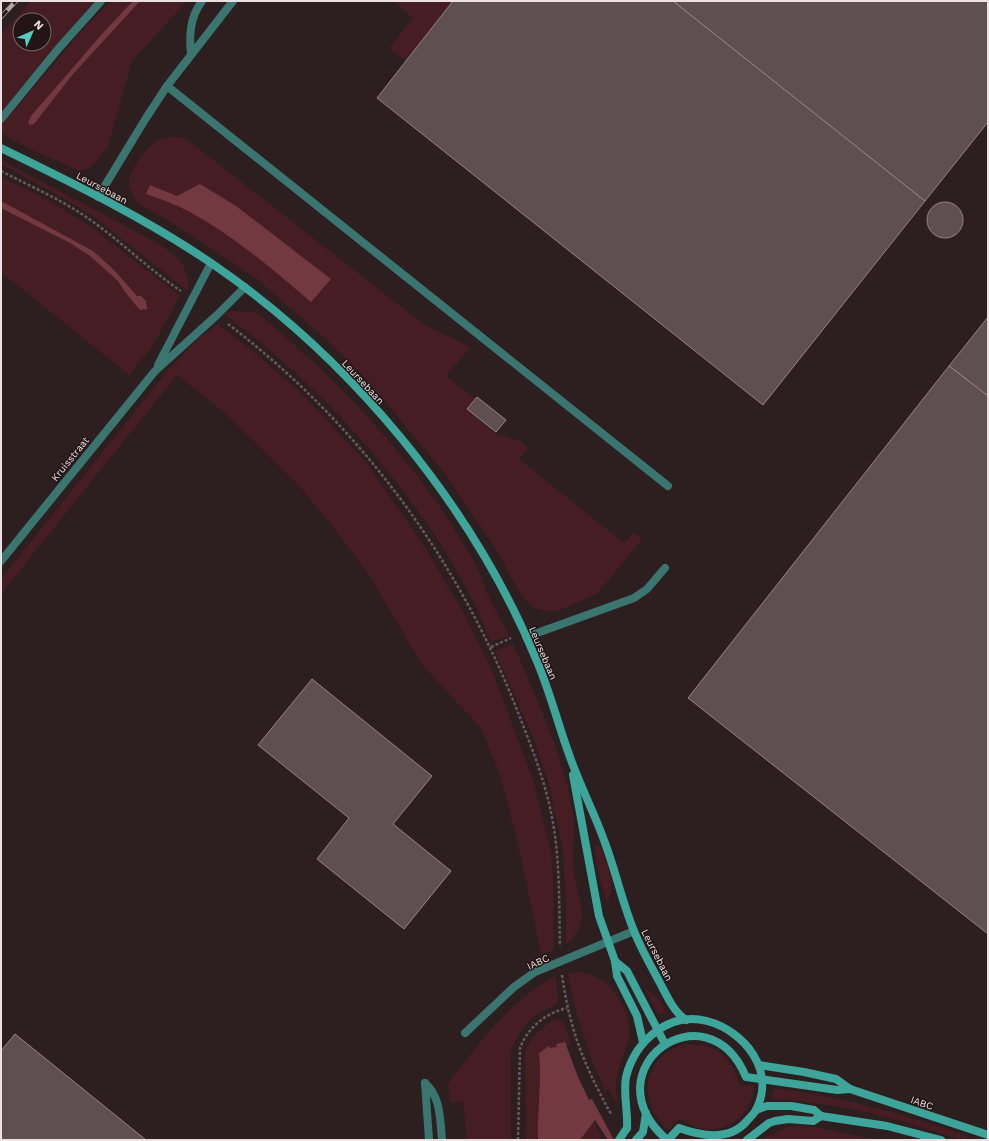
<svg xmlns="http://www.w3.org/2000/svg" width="989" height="1141" font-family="'Work Sans',sans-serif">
<rect width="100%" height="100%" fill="#2d1e20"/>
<g fill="#471d24" fill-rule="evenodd">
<path d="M31,1H95L71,28L1,112V34ZM20,20H44V44H20Z"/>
<path d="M110,1H187L132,61L108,147L91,167L79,171L28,148L1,133V126L80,33Z"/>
<path d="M393,1H453L406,61L389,48L413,18Z"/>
<path d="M174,137L183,138L193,144L422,323C437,334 455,336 470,348L446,376L475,399L466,409L496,434L521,441L528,448L519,459L624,543L634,532L642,539L597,594L560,610L552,612L534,608L521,595L496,549L442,470L368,381L328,341L258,280L185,231L137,202C133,196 129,190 129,182C129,170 146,148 156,142C161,138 167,137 174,137Z"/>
<path d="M1,160L152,240C174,254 190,262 188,291L94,217L70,202L1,164Z"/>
<path d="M1,177L43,197L90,226L180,296L153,345L129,375L1,272V208L7,211L10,207L1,201Z"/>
<path d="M231,311L256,312L261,316C344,385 421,467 474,562C480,572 483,583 487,593C494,608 502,622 509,636L493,641L490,640C484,627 480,614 473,601C418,493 322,385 224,314Z"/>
<path d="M218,324L253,351L303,395L365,461L424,546L461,608L492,670L535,786L551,853L553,880L554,950L541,954L518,843L500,775L481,728L422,665L368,573L331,524L300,487L224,412L177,375L1,594V579L169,369L197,340Z"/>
<path d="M513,644C536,698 564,755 573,814C576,833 571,853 574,872C577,899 594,923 566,944V903L563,851L548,781L535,742L495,651Z"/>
<path d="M596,844L600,847C606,862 617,885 608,901L606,899C603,888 591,853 596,844Z"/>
<path d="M632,962L645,987L661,1002L666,1013L658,1015Z"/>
<path d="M579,972C594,974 606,981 615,993C651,1043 606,1056 618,1105L609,1089L605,1090C587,1052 575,1014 568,973Z"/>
<path d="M556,976L558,1002C553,1008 547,1008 540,1012C526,1021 516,1037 511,1052V1140H467L463,1101L450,1103L448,1086L450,1081C478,1044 514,997 556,976Z"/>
<path d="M558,1019L563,1021L571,1045L566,1046L565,1042L556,1044L557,1047L539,1053C542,1082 537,1111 538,1140H526L525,1051C530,1038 544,1023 558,1019Z"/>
<path d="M685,1044C718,1044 729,1055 740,1084L754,1086C754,1107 736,1127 715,1129C702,1131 689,1124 679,1118L668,1130C636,1100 642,1057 685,1044Z"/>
<path d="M775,1088C831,1096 885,1108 940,1127C948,1130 962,1132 968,1138C960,1141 928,1129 918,1126C871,1111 823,1103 773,1098L772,1093Z"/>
<path d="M594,1121L602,1140H580Z"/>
<path d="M802,1126L821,1128L876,1140H761L787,1127Z"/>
</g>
<g fill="#723941">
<path d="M133,1H140L73,74L34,124L30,125L28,123L31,116L103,33Z"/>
<path d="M200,184L236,206L331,279L311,302C272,269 233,235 188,211C175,204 160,199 146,194L150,185L177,196Z"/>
<path d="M1,201L93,251L114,270L137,296H141L146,301L147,309L140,310L125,292L118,281L90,256L70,243L1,208Z"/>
<path d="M565,1042L578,1077L589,1100L592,1099L614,1140H608L595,1120L580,1140H538C537,1111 542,1082 539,1053L549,1046L550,1048L557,1047L556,1044Z"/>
</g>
<g fill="#604f50" stroke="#978486">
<path d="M453,1H673L925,201L763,405L377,98Z"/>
<path d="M673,1H988V122L925,201Z"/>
<circle cx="945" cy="220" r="18"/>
<path d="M988,317V396L949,366Z"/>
<path d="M949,366L988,396V934L688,698Z"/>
<path d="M477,397L506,420L496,432L467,409Z"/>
<path d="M312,679L432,776L393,824L451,871L404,929L317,859L349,818L258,745Z"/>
<path d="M15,1034L146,1140H1V1051Z"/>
</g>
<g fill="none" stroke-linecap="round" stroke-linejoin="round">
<g stroke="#685a5c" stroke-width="2.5" stroke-dasharray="3 2" stroke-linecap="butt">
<path d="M1,171C26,184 53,196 77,211C114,234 145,267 181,291"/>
<path d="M228,324C359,424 457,557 517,710C532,748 548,788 554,829C560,867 559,907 560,946"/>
<path d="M491,647L511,638"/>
<path d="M562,975C570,1031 584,1065 611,1114"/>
<path d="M518,1140L520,1048C528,1027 546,1013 567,1008"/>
</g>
<g stroke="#3a766f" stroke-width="8">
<path d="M191,54C189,35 190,17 202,1"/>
<path d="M167,86L668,486"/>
<path d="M1,119L59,48L101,1"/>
<path d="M98,197L146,118L167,86L233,1"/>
<path d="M526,637L634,598L647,589L665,568"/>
<path d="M425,1083C441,1097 440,1120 442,1140"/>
<path d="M425,1083L429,1140"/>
</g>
<g stroke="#3a766f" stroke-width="8">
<path d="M158,365L211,263"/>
<path d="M1,561L155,371L217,315L245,287"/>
<path d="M465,1033L514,987L535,972L634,931"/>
</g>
<g stroke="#3da59a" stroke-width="8">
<path d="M1,148C73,183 147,219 214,265C351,359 472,505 536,659C550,691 558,725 570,757C580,786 595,814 605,843C616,872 622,902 634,931C641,949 651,966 660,983C667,996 673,1011 686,1020"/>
<path d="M573,775L599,916L615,961L617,976L637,1016L643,1042"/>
<path d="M615,961L627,971L665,1044"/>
<path d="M759,1065L804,1072L836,1079L850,1089L988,1135"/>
<path d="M756,1110L767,1106H791L814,1110L821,1116L887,1126L941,1140"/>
<path d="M627,1128C628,1111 623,1093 626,1077C635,1041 669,1011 707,1021C745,1031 776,1071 756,1110C754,1114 749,1118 746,1122C729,1141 701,1136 679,1128L668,1140"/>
<path d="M636,1140L643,1132L646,1113"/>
<path d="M667,1140C587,1069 707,984 746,1077L837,1090L850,1089"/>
<path d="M747,1140L769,1123L775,1121L788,1119L813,1121L821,1116"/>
</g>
<defs>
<path id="rail" d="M1,17L16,1"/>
</defs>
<use href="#rail" stroke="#b0a4a5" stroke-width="4.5"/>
<use href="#rail" stroke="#231516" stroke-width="3" stroke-dasharray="9" stroke-linecap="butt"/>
<path stroke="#3da59a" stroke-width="8" d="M619,1140L627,1128"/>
</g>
<g text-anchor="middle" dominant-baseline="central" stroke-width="3" stroke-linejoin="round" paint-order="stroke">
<g font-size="10" fill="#ece1e2" stroke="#231516">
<text transform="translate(102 188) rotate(28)">Leursebaan</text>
<text transform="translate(363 382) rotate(47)">Leursebaan</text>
<text transform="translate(70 459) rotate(-51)">Kruisstraat</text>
<text transform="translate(543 653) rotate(67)">Leursebaan</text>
<text transform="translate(657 955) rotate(63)">Leursebaan</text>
<text transform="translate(538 962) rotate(-25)">IABC</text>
<text transform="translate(922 1103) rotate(19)">IABC</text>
</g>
</g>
<rect width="989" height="1141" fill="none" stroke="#ece1e2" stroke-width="4"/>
<g transform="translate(32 32) rotate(45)"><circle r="19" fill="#231516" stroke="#736768"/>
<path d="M0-3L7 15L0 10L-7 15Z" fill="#57cec1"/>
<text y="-6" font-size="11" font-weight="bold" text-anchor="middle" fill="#ece1e2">N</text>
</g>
</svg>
